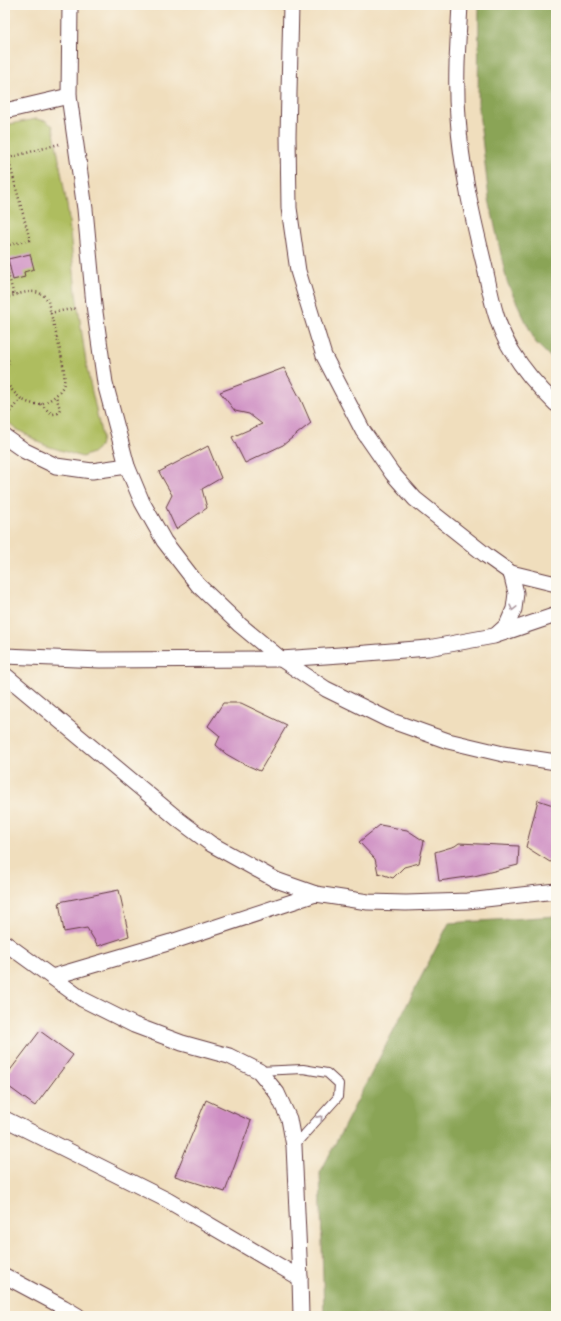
<svg xmlns="http://www.w3.org/2000/svg" width="561" height="1321" font-family="Mali,sans-serif">
<rect width="100%" height="100%" fill="#fbf7ec"/>
<filter id="ink" filterUnits="userSpaceOnUse"><feTurbulence type="fractalNoise" baseFrequency=".025" numOctaves="2"/><feDisplacementMap in="SourceGraphic" scale="8" xChannelSelector="R" yChannelSelector="G"/><feConvolveMatrix kernelMatrix="1 2 1 2 8 2 1 2 1" color-interpolation-filters="sRGB"/></filter>
<filter id="wash" filterUnits="userSpaceOnUse"><feTurbulence type="fractalNoise" baseFrequency=".012" numOctaves="4" result="noise"/><feDisplacementMap in="SourceGraphic" scale="16" xChannelSelector="R" yChannelSelector="G"/><feGaussianBlur stdDeviation="0.9" result="paint"/><feColorMatrix in="noise" values="0 0 0 0 0 0 0 0 0 0 0 0 0 0 0 0 0 1.4 0 .05"/><feComposite in="paint" operator="in"/></filter>
<g filter="url(#wash)">
<rect width="100%" height="100%" fill="#f0debd"/>
<path fill="#aebd5f" stroke="#7c6e45" d="M36,119L46,121L53,126L68,211L76,293L87,369L102,437L100,446L92,453L82,457L44,445L15,428L5,419V125Z"/>
<g fill="#8aa456" stroke="#6a6240">
<path d="M479,5H556V363L536,343L507,282L489,199L478,103Z"/>
<path d="M556,916V1316H324L320,1173L449,923Z"/>
</g>
<g id="blocks">
<g fill="#ce8dc3">
<path d="M30,254L34,269L24,272L25,277L13,280L8,259Z"/>
<path d="M284,368L301,400L311,423L283,445L245,463L232,437L262,424L249,414L235,411L220,392Z"/>
<path d="M208,446L221,478L202,489L207,508L176,529L166,507L172,495L159,472Z"/>
<path d="M223,703H241L287,725L260,771L240,762L226,754L216,745L220,736L208,726Z"/>
<path d="M538,800L556,806V860L550,862L526,847Z"/>
<path d="M380,825L407,830L424,841L419,863L404,867L393,878L378,873L375,859L359,842Z"/>
<path d="M459,843L519,846L518,865L474,876L439,881L435,852L455,846Z"/>
<path d="M119,890L129,936L98,946L87,928L64,932L59,902Z"/>
<path d="M40,1031L73,1055L35,1106L5,1084V1077Z"/>
<path d="M206,1100L251,1121L225,1192L175,1176Z"/>
</g>
</g>
</g>
<g filter="url(#ink)">
<use href="#blocks" fill-opacity="0" stroke="#633c41" stroke-width="1"/>
<g fill="none" stroke-linecap="round" stroke-linejoin="round">
<defs>
<path id="lane" d="M259,1071L303,1069L327,1073L339,1084L338,1097L294,1146"/>
<g id="street">
<path d="M70,5L69,96L85,209L94,305L105,383L127,466L142,502L164,541L198,585L240,625L281,659L326,689L389,720L448,741L503,754L556,762"/>
<path d="M291,5L288,136L289,208L298,271L324,356L363,431L392,473L415,499L487,556L511,573L556,584"/>
<path d="M460,5C458,42 455,79 458,117C461,168 473,219 485,268C491,296 496,326 512,351C524,371 539,388 556,404"/>
<path d="M5,111L69,96"/>
<path d="M5,437L25,451L56,466L92,471L127,466"/>
<path d="M496,635L507,625L514,609L516,593L511,573"/>
<path d="M5,656L100,660L281,659L355,654L428,648L494,636L556,615"/>
<path d="M5,675L179,820L211,844L276,880L316,894L368,902L406,903L468,901L556,891"/>
<path d="M5,943L82,999L134,1025L182,1043L229,1056L259,1071L277,1093L289,1119L294,1146L300,1278L301,1316"/>
<path d="M52,977L171,942L316,894"/>
<path d="M5,1119L167,1200L300,1278"/>
<path d="M5,1276L63,1307L78,1316"/>
</g>
</defs>
<use href="#lane" stroke="#633c41" stroke-width="10"/>
<use href="#street" stroke="#633c41" stroke-width="17"/>
<g stroke="#633c41" stroke-width="2.5" stroke-dasharray="1 3" stroke-linecap="butt">
<path d="M8,158L59,144"/>
<path d="M5,159L8,158L30,240L5,246"/>
<path d="M5,262L14,296"/>
<path d="M5,298C19,294 39,285 48,301C51,318 67,368 64,383C62,392 49,403 39,404C23,405 14,393 5,381"/>
<path d="M50,313L77,308"/>
<path d="M5,357L8,360L9,365L5,369"/>
<path d="M41,404L48,411L53,414L58,413L60,409L56,396"/>
<path d="M5,418L20,399"/>
</g>
<use href="#lane" stroke="#fff" stroke-width="8"/>
<use href="#street" stroke="#fff" stroke-width="15"/>
</g>
<defs><path id="oneway-chevron" d="M-2-3.5L2.5 0L-2 3.5" fill="none" stroke-width="1.6" stroke-linecap="round" stroke-linejoin="round"/></defs>
<g stroke="#ae9aa0">
<use href="#oneway-chevron" transform="translate(513 608) rotate(104)"/>
<use href="#oneway-chevron" transform="translate(320 1118) rotate(-48)"/>
</g>
</g>
<rect width="561" height="1321" fill="none" stroke="#fbf7ec" stroke-width="20"/>
</svg>
